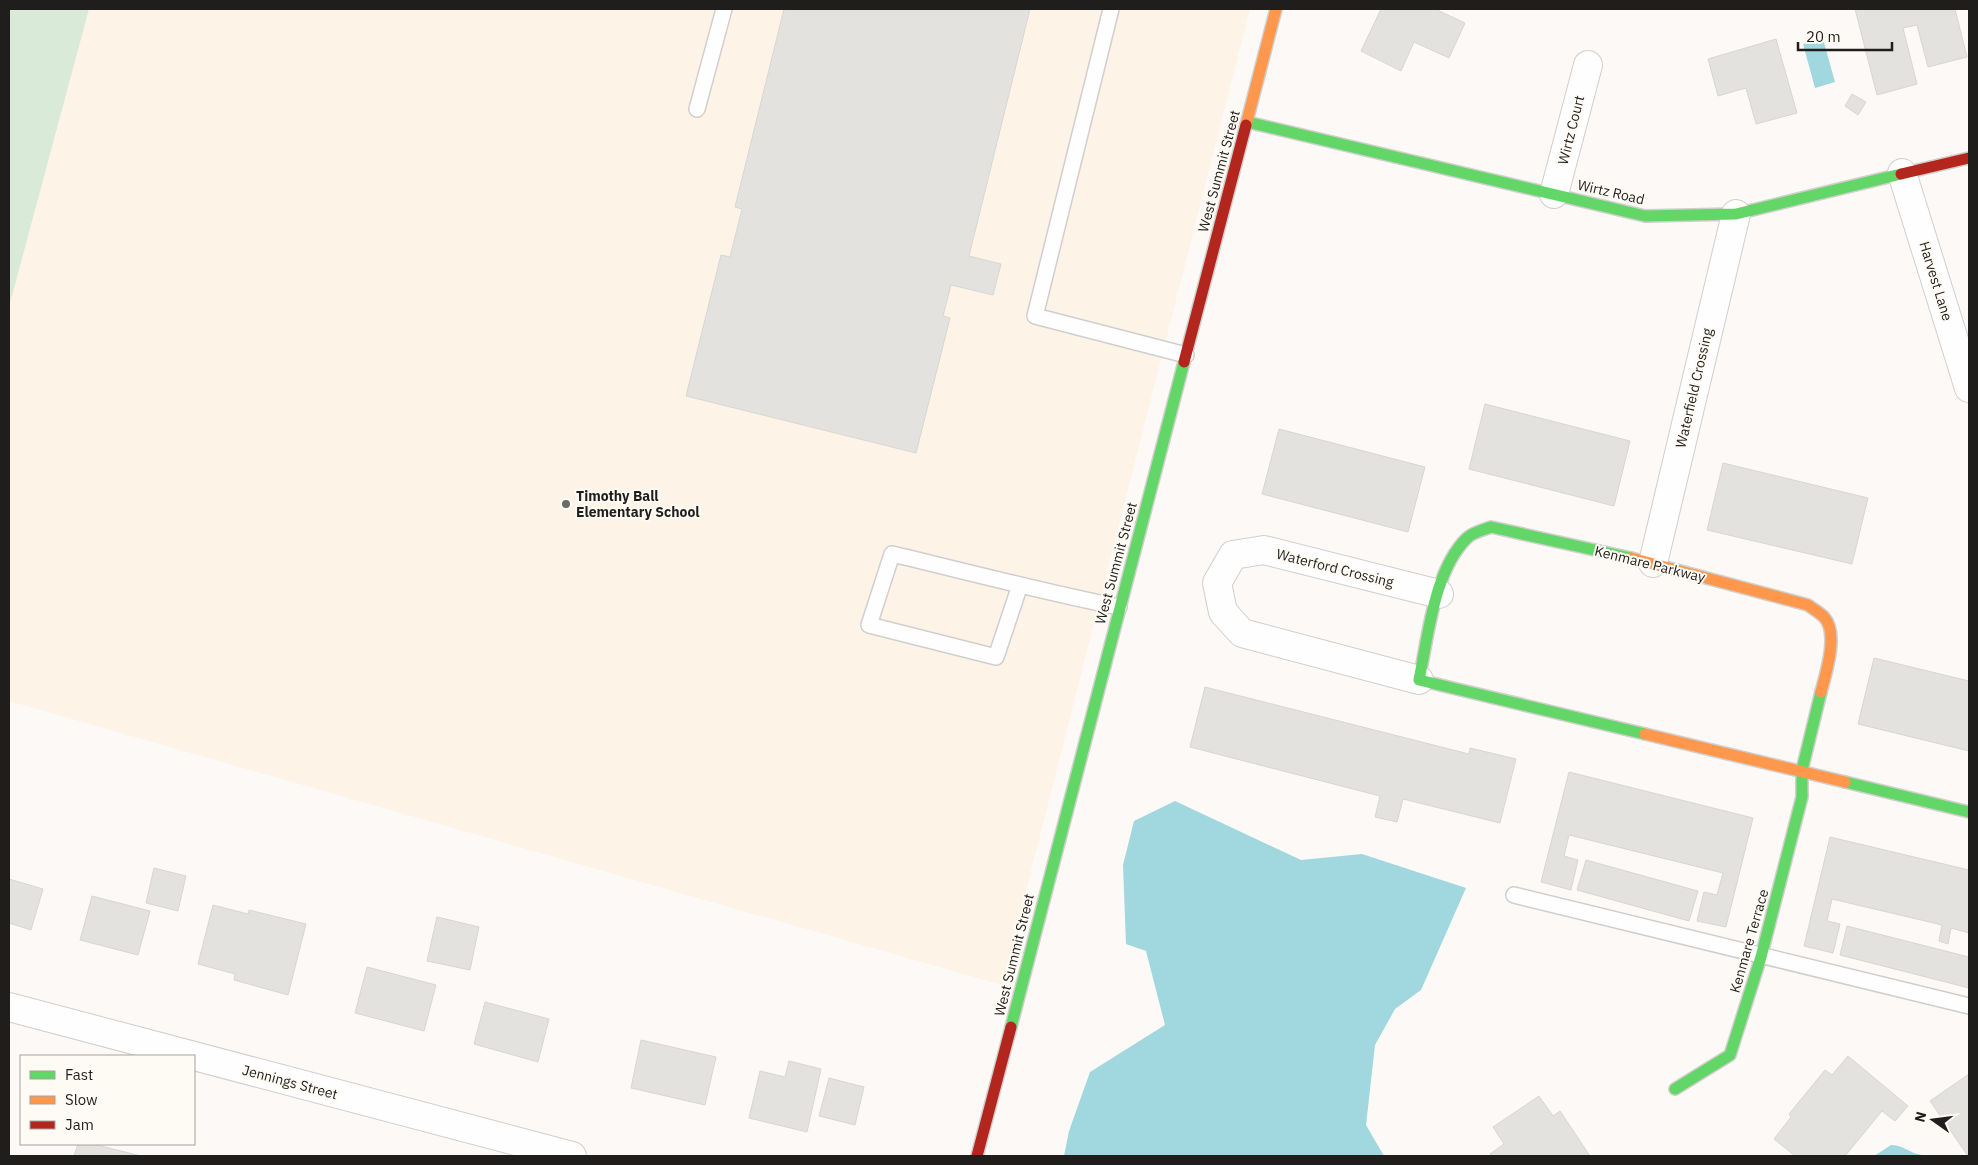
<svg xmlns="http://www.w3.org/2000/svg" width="1978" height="1165" font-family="'IBM Plex Sans',sans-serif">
<rect width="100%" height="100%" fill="#fcf9f6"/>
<path fill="#fdf3e7" d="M89,9H1250L1002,985L9,701V307Z"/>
<path fill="#d9ead8" d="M9,9H89L9,307Z"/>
<g fill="#a1d7de">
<path d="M1823,39L1835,82L1815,88L1803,44Z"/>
<path d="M1175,801L1301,860L1362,854L1466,888L1421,990L1395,1009L1375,1045L1366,1125L1384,1156H1064L1069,1131L1090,1072L1165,1025L1146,951L1126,944L1123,865L1134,821Z"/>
<path d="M1891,1145C1902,1145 1907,1151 1917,1154C1923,1156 1931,1155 1937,1156H1874Z"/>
</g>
<g fill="#e4e2df" stroke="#d8d6d4">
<path d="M784,9H1030L969,256L1001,264L993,295L951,285L943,316L950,318L916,453L686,396L721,255L730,257L742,209L735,207Z"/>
<path d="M1381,9H1435L1465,23L1449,58L1414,42L1401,71L1361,51Z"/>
<path d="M1855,9H1955L1967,57L1928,67L1917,25L1903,28L1917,84L1877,95Z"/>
<path d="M1776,39L1797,113L1756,124L1746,88L1718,96L1708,59Z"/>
<path d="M1852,94L1866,102L1858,115L1845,106Z"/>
<path d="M1485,404L1630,441L1614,506L1469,469Z"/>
<path d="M1279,429L1425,467L1408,532L1262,494Z"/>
<path d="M1723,463L1868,498L1852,564L1707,530Z"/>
<path d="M1874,658L1969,681V751L1858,724Z"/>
<path d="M1205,687L1469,754L1470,748L1516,759L1500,823L1403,799L1397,822L1375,817L1380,796L1190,747Z"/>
<path d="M1569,772L1753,818L1726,927L1697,921L1704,892L1717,895L1723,873L1569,835L1564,856L1578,860L1571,890L1541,882Z"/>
<path d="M1830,837L1969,870V933L1951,928L1948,944L1939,941L1942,925L1832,899L1827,921L1840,924L1833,953L1804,946Z"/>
<path d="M1586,860L1698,891L1689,921L1577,890Z"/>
<path d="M154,868L186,876L178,911L146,903Z"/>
<path d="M9,879L43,889L31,930L9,923Z"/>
<path d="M92,896L150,911L138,955L80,940Z"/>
<path d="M213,905L248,914L249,910L306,924L288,995L234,980L235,974L198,964Z"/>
<path d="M437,917L479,927L470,970L427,961Z"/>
<path d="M1847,926L1969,957V988L1840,955Z"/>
<path d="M367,967L436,985L424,1031L355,1013Z"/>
<path d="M485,1002L549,1019L538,1062L474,1044Z"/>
<path d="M641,1040L716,1057L705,1105L631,1088Z"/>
<path d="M1848,1056L1908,1106L1895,1121L1882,1111L1845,1156H1795L1774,1139L1791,1117L1789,1114L1825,1070L1832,1075Z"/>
<path d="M789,1061L821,1069L807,1132L749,1118L760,1071L785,1077Z"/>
<path d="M1969,1074V1156H1968L1930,1101Z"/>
<path d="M829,1078L864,1087L855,1125L819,1116Z"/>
<path d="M1539,1096L1553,1116L1560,1111L1590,1156H1492L1490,1154L1504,1144L1493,1127Z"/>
<path d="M78,1144H93L141,1156H74Z"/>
</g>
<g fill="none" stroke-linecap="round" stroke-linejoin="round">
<defs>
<g id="lane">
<path d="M1111,9L1035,316L1186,355"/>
<path d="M697,109L724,9"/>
<path d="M1020,585L996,657L869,625L892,554C968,572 1043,592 1119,607"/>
<path d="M1514,895L1969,1006"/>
</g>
<g id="street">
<path d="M1902,173L1969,388"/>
<path d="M1554,194L1588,65"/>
<path d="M1653,563L1736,214"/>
<path d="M1419,680L1242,633L1223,612L1217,583L1233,555L1264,550L1439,594"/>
<path d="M9,1007L572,1156"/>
</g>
<g id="fast">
<path d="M1247,122L1645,216L1736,214L1901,174"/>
<path d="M1631,558L1491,527C1483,530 1473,532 1467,538C1434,570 1428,637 1419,680L1645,734"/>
<path d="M1845,782L1969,812"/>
<path d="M1011,1027L1184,362"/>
<path d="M1675,1089L1730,1055L1761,957L1802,797V770L1821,692"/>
</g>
<g id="slow">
<path d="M1246,125L1276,9"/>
<path d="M1631,558L1808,605C1813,609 1819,612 1824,617C1839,633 1826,673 1821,692"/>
<path d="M1645,734L1845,782"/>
</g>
<g id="jam">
<path d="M1901,174L1969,158"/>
<path d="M1184,362L1246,125"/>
<path d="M977,1156L1011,1027"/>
</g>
</defs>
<use href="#lane" stroke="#d1cfcd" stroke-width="18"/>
<use href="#street" stroke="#d1cfcd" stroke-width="30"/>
<use href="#fast" stroke="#d1cfcd" stroke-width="14"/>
<use href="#slow" stroke="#d1cfcd" stroke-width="14"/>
<use href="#jam" stroke="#d1cfcd" stroke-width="14"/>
<use href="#lane" stroke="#fffefe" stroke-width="15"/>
<use href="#street" stroke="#fffefe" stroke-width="28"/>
<use href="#fast" stroke="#63d668" stroke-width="11"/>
<use href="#slow" stroke="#ff974d" stroke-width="11"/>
<use href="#jam" stroke="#b3261e" stroke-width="11"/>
</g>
<circle fill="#6d6b68" stroke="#fefaf4" stroke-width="2" cx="566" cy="504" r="5"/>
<g text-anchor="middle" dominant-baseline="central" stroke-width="4" stroke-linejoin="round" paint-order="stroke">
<g font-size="14" fill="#201e1c" stroke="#fefaf4">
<text transform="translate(1571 130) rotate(-76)">Wirtz Court</text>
<text transform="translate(1219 171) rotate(-75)">West Summit Street</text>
<text transform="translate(1611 192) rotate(13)">Wirtz Road</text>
<text transform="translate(1936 281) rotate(73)">Harvest Lane</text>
<text transform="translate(1694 388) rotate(-77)">Waterfield Crossing</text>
<text transform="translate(1116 563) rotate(-75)">West Summit Street</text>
<text transform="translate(1650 564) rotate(14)">Kenmare Parkway</text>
<text transform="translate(1335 568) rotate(14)">Waterford Crossing</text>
<text transform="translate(1749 941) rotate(-74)">Kenmare Terrace</text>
<text transform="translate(1014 955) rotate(-76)">West Summit Street</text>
<text transform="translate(290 1082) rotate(15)">Jennings Street</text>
</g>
<g font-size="14" font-weight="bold" fill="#201e1c" stroke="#fefaf4" text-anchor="start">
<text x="576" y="496">Timothy Ball<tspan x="576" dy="16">Elementary School</tspan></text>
</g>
</g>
<rect width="1978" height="1165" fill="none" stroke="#201e1c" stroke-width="20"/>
<rect x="20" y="1055" width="175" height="90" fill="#fefaf4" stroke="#a5a29e"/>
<rect x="30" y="1071" width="25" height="8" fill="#63d668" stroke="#a5a29e"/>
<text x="65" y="1080" font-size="15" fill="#201e1c">Fast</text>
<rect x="30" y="1096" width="25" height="8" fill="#ff974d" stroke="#a5a29e"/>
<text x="65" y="1105" font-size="15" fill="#201e1c">Slow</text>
<rect x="30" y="1121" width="25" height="8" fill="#b3261e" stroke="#a5a29e"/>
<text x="65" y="1130" font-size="15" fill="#201e1c">Jam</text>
<g transform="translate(1933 1120) rotate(284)" stroke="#fefaf4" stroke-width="4" paint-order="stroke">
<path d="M0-4L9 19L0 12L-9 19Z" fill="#201e1c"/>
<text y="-8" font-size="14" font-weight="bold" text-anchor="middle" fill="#201e1c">N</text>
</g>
<path d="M1798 42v8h94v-8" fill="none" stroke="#201e1c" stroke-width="2.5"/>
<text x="1806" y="42" font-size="15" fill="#201e1c" stroke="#fefaf4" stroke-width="4" paint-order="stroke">20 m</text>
</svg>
